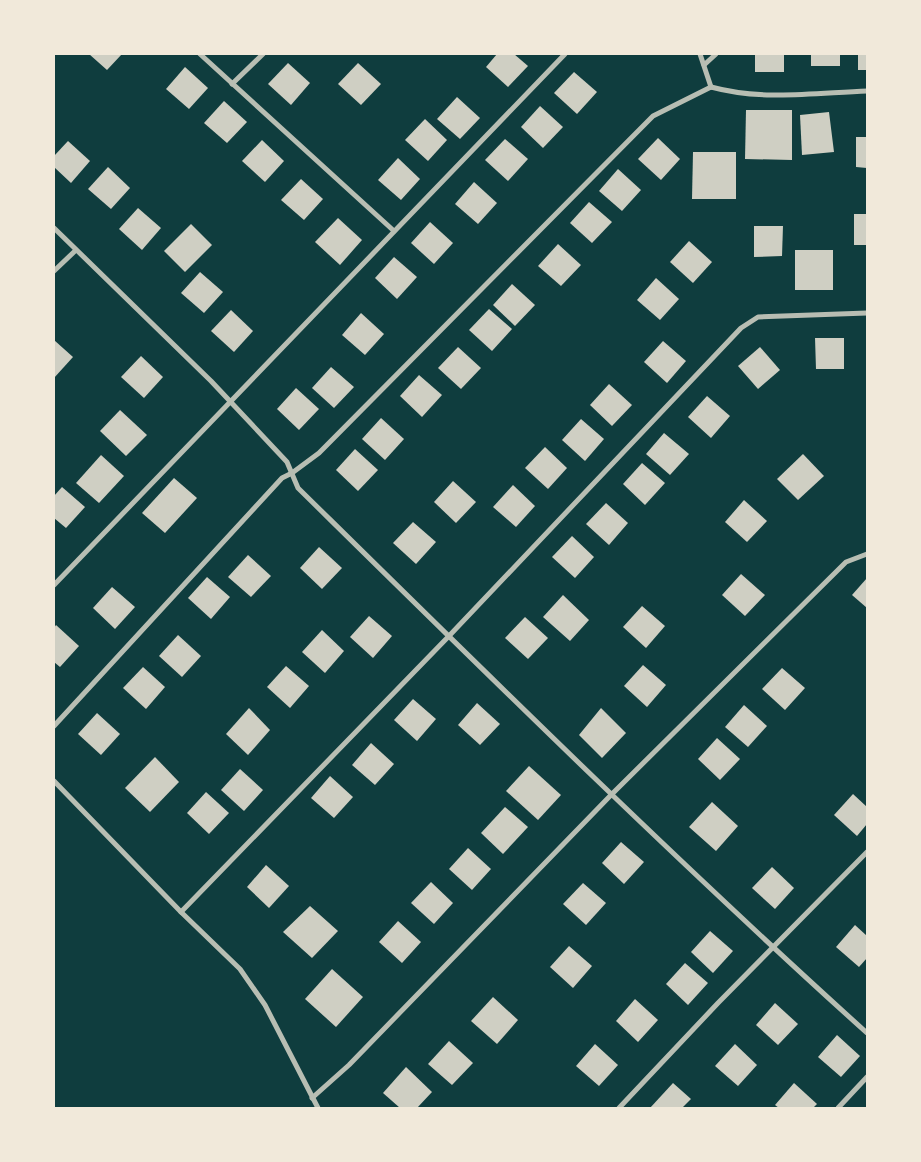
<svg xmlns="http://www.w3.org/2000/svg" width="921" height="1162" font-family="'PT Sans',sans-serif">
<rect width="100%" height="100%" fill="#0f3d3e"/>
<g fill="#cfcfc3">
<path d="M89,54H122L107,70Z"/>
<path d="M497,54H514L528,66L508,87L486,67Z"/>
<rect x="755" y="54" width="29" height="18"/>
<rect x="811" y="54" width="29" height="12"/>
<rect x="858" y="54" width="9" height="16"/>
<path d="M288,63L310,83L291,105L268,84Z"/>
<path d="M358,63L381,84L361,105L338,84Z"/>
<path d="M185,67L208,88L189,109L166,89Z"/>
<path d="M574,72L597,92L577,114L554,93Z"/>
<path d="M457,97L480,118L460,139L437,119Z"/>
<path d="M224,101L247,122L227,143L204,123Z"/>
<path d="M540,106L563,127L543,148L521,127Z"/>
<path d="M746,110H792V160L745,159Z"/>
<path d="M829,112L834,152L802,155L800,115Z"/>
<path d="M425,119L447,140L428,161L405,140Z"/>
<path d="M856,137H867V168L856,167Z"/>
<path d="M658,138L680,159L661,180L638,159Z"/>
<path d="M505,139L528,159L508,181L485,160Z"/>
<path d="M262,140L284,161L265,182L242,161Z"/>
<path d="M68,141L90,161L71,183L54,167V156Z"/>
<path d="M693,152H736V199H692Z"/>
<path d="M398,158L420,179L401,200L378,180Z"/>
<path d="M108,167L130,188L111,209L88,189Z"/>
<path d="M618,169L641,190L622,211L599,191Z"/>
<path d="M301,179L323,199L304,220L281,200Z"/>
<path d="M474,182L497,203L478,224L455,204Z"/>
<path d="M589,202L612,222L592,243L570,223Z"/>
<path d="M138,208L161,228L142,250L119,229Z"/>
<rect x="854" y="214" width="13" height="31"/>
<path d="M338,218L362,240L340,265L315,242Z"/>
<path d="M430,222L453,243L434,264L411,243Z"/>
<path d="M191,224L212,245L185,272L164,251Z"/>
<path d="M754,226H783L782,256L754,257Z"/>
<path d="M689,241L712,262L693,283L670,262Z"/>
<path d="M558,244L581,265L561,286L538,266Z"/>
<rect x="795" y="250" width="38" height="40"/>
<path d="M394,257L417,277L397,299L375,278Z"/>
<path d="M200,272L223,292L204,313L181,293Z"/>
<path d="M656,278L679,299L660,320L637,300Z"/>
<path d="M512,284L535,305L515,326L493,305Z"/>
<path d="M489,309L512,329L492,351L469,330Z"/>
<path d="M231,310L253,331L234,352L211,331Z"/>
<path d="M361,313L384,334L365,355L342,335Z"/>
<path d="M815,338H844V369H816Z"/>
<path d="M54,340L73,357L54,378Z"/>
<path d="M663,341L686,361L667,383L644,362Z"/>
<path d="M458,347L481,368L461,389L438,368Z"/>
<path d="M760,347L780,370L758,389L738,366Z"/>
<path d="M141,356L163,377L144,398L121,377Z"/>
<path d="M331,367L354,387L334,408L312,388Z"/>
<path d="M419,375L442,395L422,417L400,396Z"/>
<path d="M609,384L632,405L612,426L590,405Z"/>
<path d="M296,388L319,409L299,430L277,409Z"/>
<path d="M707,396L730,416L711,438L688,417Z"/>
<path d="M120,410L147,435L126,456L100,431Z"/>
<path d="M381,418L404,439L385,460L362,439Z"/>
<path d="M581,419L604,439L585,461L562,440Z"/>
<path d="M664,433L689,454L670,475L646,454Z"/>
<path d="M545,447L567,468L548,489L525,468Z"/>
<path d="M355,449L378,470L358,491L336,470Z"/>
<path d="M803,454L824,476L798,500L777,479Z"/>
<path d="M101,455L124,476L99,503L76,483Z"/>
<path d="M642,463L665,483L645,505L623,484Z"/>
<path d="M174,478L197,498L165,533L142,513Z"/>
<path d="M453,481L476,502L456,523L434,502Z"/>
<path d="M513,485L535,506L516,527L493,507Z"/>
<path d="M62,487L85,507L66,528L54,518V496Z"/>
<path d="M744,500L767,521L747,542L725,522Z"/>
<path d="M606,503L628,523L609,545L586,524Z"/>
<path d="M413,522L436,542L416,564L393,543Z"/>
<path d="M572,536L594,557L575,578L552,557Z"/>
<path d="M319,547L342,568L322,589L300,568Z"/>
<path d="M248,555L271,576L251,597L228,577Z"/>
<path d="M741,574L765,595L745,616L722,595Z"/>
<path d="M207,577L230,597L211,619L188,598Z"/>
<path d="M867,578V608L852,595Z"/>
<path d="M112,587L135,607L115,629L93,608Z"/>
<path d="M563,595L589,620L570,641L543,617Z"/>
<path d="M642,606L665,626L646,648L623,627Z"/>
<path d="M369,616L392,636L373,658L350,637Z"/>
<path d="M525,617L548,638L528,659L505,638Z"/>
<path d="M56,625L79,646L60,667L54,662V628Z"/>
<path d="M322,630L344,651L325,673L302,652Z"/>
<path d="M178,635L201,656L182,677L159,656Z"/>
<path d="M643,665L666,685L647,707L624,686Z"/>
<path d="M286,666L309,686L290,708L267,687Z"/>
<path d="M143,667L165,687L146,709L123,688Z"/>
<path d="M782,668L805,688L785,710L762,689Z"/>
<path d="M413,699L436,719L417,741L394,720Z"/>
<path d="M477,703L500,724L480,745L458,725Z"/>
<path d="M744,705L767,726L748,747L725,727Z"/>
<path d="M249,708L270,730L248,755L226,734Z"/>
<path d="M601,708L626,733L602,758L579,735Z"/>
<path d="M97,713L120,734L101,755L78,734Z"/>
<path d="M717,738L740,759L720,780L698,759Z"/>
<path d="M371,743L394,764L375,785L352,765Z"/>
<path d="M155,757L179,782L150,812L125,788Z"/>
<path d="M529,766L561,795L538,820L506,791Z"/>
<path d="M240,769L263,790L244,811L221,790Z"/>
<path d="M330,776L353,797L334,818L311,798Z"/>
<path d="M206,792L229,813L209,834L187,813Z"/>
<path d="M853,794L867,807V824L857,836L834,815Z"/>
<path d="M712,802L738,826L716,851L689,827Z"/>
<path d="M505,807L528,827L503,854L481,833Z"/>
<path d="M621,842L644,862L624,884L602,863Z"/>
<path d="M468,848L491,869L472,890L449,869Z"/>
<path d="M266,865L289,886L269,908L247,887Z"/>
<path d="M772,867L794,888L775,909L752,888Z"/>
<path d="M431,882L453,903L434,924L411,903Z"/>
<path d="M583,883L606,903L586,925L563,904Z"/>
<path d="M310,906L338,931L312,958L283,932Z"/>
<path d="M398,921L421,942L402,963L379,942Z"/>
<path d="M855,925L867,936V958L859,967L836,947Z"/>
<path d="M710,931L733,951L713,973L691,952Z"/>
<path d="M569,946L592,966L573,988L550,967Z"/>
<path d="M685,963L708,983L688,1005L666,984Z"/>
<path d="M332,969L363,997L336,1027L305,999Z"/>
<path d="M493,997L518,1020L497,1044L471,1021Z"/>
<path d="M635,999L658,1020L638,1042L616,1021Z"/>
<path d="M775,1003L798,1024L778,1045L756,1025Z"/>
<path d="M837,1035L860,1056L841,1077L818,1057Z"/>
<path d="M449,1041L473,1063L452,1085L428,1064Z"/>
<path d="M595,1044L618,1065L599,1086L576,1066Z"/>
<path d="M735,1044L757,1065L738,1086L715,1066Z"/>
<path d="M406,1067L432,1092L417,1108H400L383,1093Z"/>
<path d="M673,1083L691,1099L682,1108H650Z"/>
<path d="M794,1083L817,1104L813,1108H779L775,1105Z"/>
</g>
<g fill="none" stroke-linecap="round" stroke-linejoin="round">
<g stroke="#b8beb3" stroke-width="5">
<path d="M200,54L394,231"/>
<path d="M700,54L711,87"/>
<path d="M704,65L716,54"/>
<path d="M232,84L263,54"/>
<path d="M711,87C762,101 815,93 867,91"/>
<path d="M54,228L211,381L287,462L298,488C485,672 672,857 867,1033"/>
<path d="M54,271L76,250"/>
<path d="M54,585L565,54"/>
<path d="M54,726L282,478L292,473L319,453L653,116L711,87"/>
<path d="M54,781L181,912L240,969L265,1005L318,1108"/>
<path d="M181,912L449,636L741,328L758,317L867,313"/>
<path d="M312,1098L349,1065L611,795L846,562L867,554"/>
<path d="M619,1108L718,1003L867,852"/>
<path d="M838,1108L867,1077"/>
</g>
</g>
<rect width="921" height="1162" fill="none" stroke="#f1e9da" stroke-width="110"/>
</svg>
